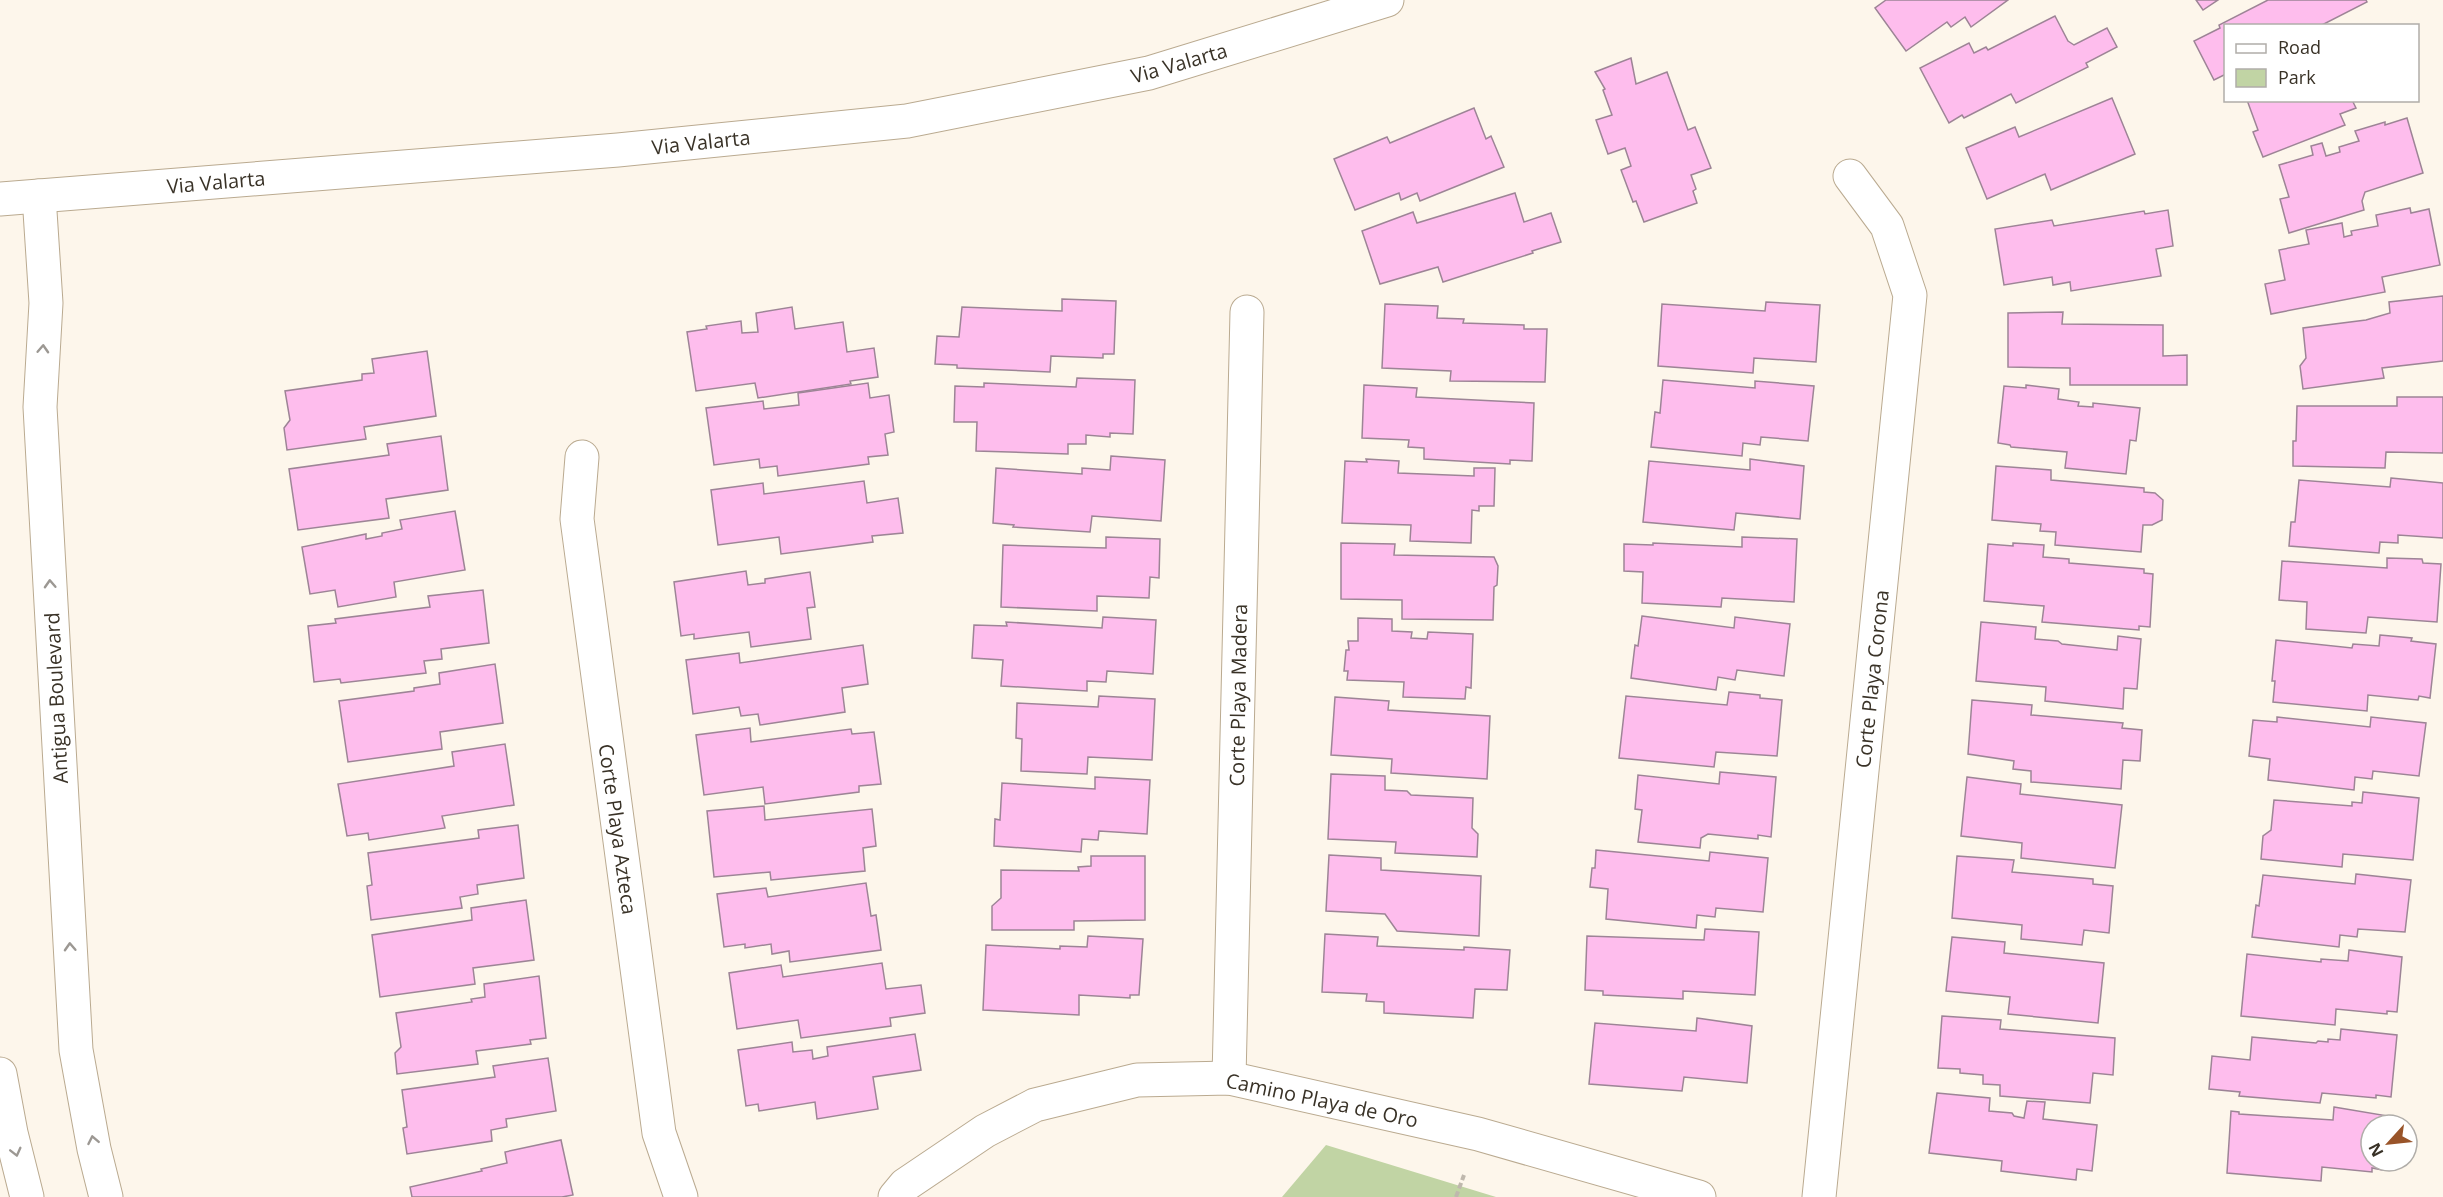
<svg xmlns="http://www.w3.org/2000/svg" width="2443" height="1197" font-family="'Open Sans',sans-serif">
<rect width="100%" height="100%" fill="#fdf6eb"/>
<path fill="#c1d4a4" d="M1326,1145L1496,1197H1282Z"/>
<g fill="#febded" stroke="#9d8496" stroke-width="1.5">
<path d="M1886,0H2008L1971,27L1965,17L1951,27L1947,22L1906,51L1875,8Z"/>
<path d="M2196,0H2218L2203,10Z"/>
<path d="M2268,0H2366L2367,2L2320,26H2226V74L2214,80L2194,41L2220,28L2219,25Z"/>
<path d="M2055,16L2068,41L2074,45L2107,28L2117,47L2086,63L2088,67L2016,103L2011,94L1964,118L1962,115L1949,123L1920,68L1969,43L1974,53L1986,47L1988,50Z"/>
<path d="M1631,58L1636,84L1667,72L1688,130L1695,127L1711,168L1691,175L1696,189L1693,191L1697,203L1644,222L1636,201L1633,202L1621,170L1631,166L1625,148L1608,154L1596,120L1612,115L1603,90L1605,89L1595,72Z"/>
<path d="M2112,98L2135,154L2051,190L2045,174L1987,199L1966,148L2015,127L2019,137Z"/>
<path d="M2247,100H2352L2356,108L2340,114L2345,125L2263,157L2253,132L2258,130Z"/>
<path d="M1474,108L1486,139L1491,136L1504,167L1420,201L1417,193L1401,200L1399,193L1355,210L1334,159L1387,137L1390,143Z"/>
<path d="M2407,118L2423,173L2365,192L2362,201L2364,210L2289,233L2280,199L2289,197L2279,165L2313,155L2311,146L2322,143L2326,156L2340,152L2339,147L2359,141L2355,131L2385,122V125Z"/>
<path d="M1515,193L1524,222L1551,213L1561,242L1532,251L1533,253L1443,282L1438,267L1380,284L1362,231L1413,212L1417,223Z"/>
<path d="M2410,208L2411,213L2429,209L2440,265L2382,277L2385,292L2271,314L2265,284L2285,280L2279,250L2309,244L2306,230L2342,223L2344,237L2352,235L2351,231L2378,226L2376,215Z"/>
<path d="M2168,210L2173,246L2156,249L2161,276L2071,291L2070,282L2053,285L2052,277L2004,285L1995,229L2052,220L2054,226L2144,211L2145,214Z"/>
<path d="M2443,296V361L2382,368L2384,378L2303,389L2300,366L2306,358L2303,328L2366,320L2390,313L2389,302Z"/>
<path d="M1062,299L1116,301L1114,354H1103V358L1051,356L1050,372L957,368V365L935,364L937,336L959,337L962,307L1062,311Z"/>
<path d="M1766,302L1820,305L1816,362L1754,358L1753,373L1658,366L1662,304L1765,311Z"/>
<path d="M1385,304L1438,306L1437,318L1464,319L1463,323L1524,325V329H1547L1545,382L1450,381L1451,371L1382,368Z"/>
<path d="M792,307L795,329L843,322L847,352L874,348L878,377L850,381L851,384L758,398L755,383L696,391L687,332L707,329L706,326L741,321L742,333L758,332L756,313Z"/>
<path d="M2063,312L2062,324L2163,325V356L2187,355V385H2070V368L2008,367V313Z"/>
<path d="M427,351L436,416L364,427L366,439L287,450L284,428L290,420L285,391L362,380V374L374,373L372,359Z"/>
<path d="M1077,378L1135,380L1133,434L1110,433V437L1086,435V444H1068V454L976,451L977,422H954L955,386L984,387V383L1076,387Z"/>
<path d="M1663,380L1755,388V381L1814,386L1808,441L1761,437L1760,445L1743,443L1742,456L1651,447L1655,412L1660,413Z"/>
<path d="M868,383L870,398L889,395L894,432L885,434L888,455L868,457L869,464L778,476L777,466L760,468L759,459L714,465L706,408L763,401L764,409L799,405L798,393Z"/>
<path d="M1364,385L1417,388L1416,397L1534,403L1532,461L1510,460V464L1424,459V448L1408,447L1409,440L1362,438Z"/>
<path d="M2026,385L2059,389L2058,399L2079,402L2078,406L2093,407V403L2140,408L2136,441L2130,440L2126,474L2065,468L2067,452L2011,447L2010,445L1998,443L2004,386L2026,388Z"/>
<path d="M2397,397H2443V453L2386,452L2385,468L2293,466V441H2296L2297,406H2397Z"/>
<path d="M441,436L448,490L386,499L389,518L298,530L289,469L389,455L387,444Z"/>
<path d="M1111,456L1165,460L1161,521L1092,516L1090,532L1013,527L1014,525L993,523L996,468L1082,474V468L1110,470Z"/>
<path d="M1366,459L1399,461L1398,473L1474,476V468H1495L1494,506H1479V511L1472,510L1471,543L1410,541L1411,525L1342,523L1345,461L1367,462Z"/>
<path d="M1750,459L1804,466L1800,519L1736,513L1734,530L1643,522L1649,461L1750,470Z"/>
<path d="M1996,466L2051,470V480L2144,488V492L2155,493L2163,500L2162,520L2152,525H2143L2141,552L2055,545L2056,532L2040,531L2041,524L1992,520Z"/>
<path d="M2391,478L2443,483V538L2398,535V543L2380,542L2379,553L2289,546L2291,522H2295L2299,480L2390,487Z"/>
<path d="M864,481L867,503L898,498L903,533L872,536L873,542L781,554L779,537L718,545L711,490L763,483L764,494Z"/>
<path d="M455,511L465,570L394,582L396,597L338,607L335,590L310,594L302,547L366,534V539L382,536V533L402,529L400,520Z"/>
<path d="M1106,537L1160,539L1159,578L1150,577L1149,598L1097,596V611L1001,607L1003,545L1106,548Z"/>
<path d="M1742,537L1797,539L1794,602L1722,598L1721,607L1642,603L1643,572L1624,571V544L1653,545V543L1742,547Z"/>
<path d="M1341,543L1395,544L1394,555L1494,557L1498,566L1497,585L1494,587L1493,620L1402,619V600L1341,599Z"/>
<path d="M2013,543L2044,545L2043,557L2069,559V563L2144,569V573L2153,574L2150,627L2139,626V630L2042,622L2044,606L1984,601L1988,544L2013,546Z"/>
<path d="M2387,558L2422,559L2423,563L2441,564L2437,622L2368,617L2366,633L2306,629L2307,602L2279,600L2282,561L2387,568Z"/>
<path d="M746,571L748,585L765,583V579L810,572L815,607L807,608L811,639L751,647L749,632L694,639V634L681,636L674,582Z"/>
<path d="M483,590L489,643L441,649L442,659L424,661L426,673L341,683L340,679L314,682L308,626L336,623L335,619L430,607L428,596Z"/>
<path d="M1642,616L1734,628L1735,617L1790,624L1784,676L1737,670L1735,680L1718,677L1716,690L1631,678L1635,645L1638,646Z"/>
<path d="M1103,617L1156,620L1153,674L1107,671L1106,682L1087,681V691L1001,686L1003,660L972,658L974,625L1007,626L1006,622L1102,628Z"/>
<path d="M1358,618L1392,619V631L1412,632L1411,638L1427,639L1428,632L1473,634L1471,688L1466,687L1465,699L1403,697L1404,682L1347,680L1348,671H1344L1346,650H1349L1348,641H1358Z"/>
<path d="M1981,622L2036,627L2035,639L2058,641L2062,644L2117,650L2118,636L2141,639L2137,689L2124,688L2123,709L2045,701L2046,687L1976,681Z"/>
<path d="M2380,635L2412,638L2411,641L2436,644L2430,698L2419,696L2418,700L2368,695L2367,711L2273,702L2275,681H2272L2276,640L2352,648L2353,644L2379,646Z"/>
<path d="M863,645L868,684L842,688L845,712L760,725L758,714L741,716L739,707L693,714L686,660L739,653L740,663Z"/>
<path d="M495,664L503,723L440,732L442,749L348,762L339,701L414,691V688L440,684L439,673Z"/>
<path d="M1729,692L1760,695V698L1782,700L1777,756L1716,752L1714,767L1619,758L1626,696L1727,705Z"/>
<path d="M1099,696L1155,699L1152,760L1088,757L1087,774L1021,771L1022,739L1016,738L1017,703L1098,707Z"/>
<path d="M1335,697L1389,701L1388,710L1490,716L1487,779L1391,773L1392,759L1331,755Z"/>
<path d="M1972,700L2032,705L2031,715L2123,723L2122,728L2142,730L2140,761L2123,760L2121,789L2031,782V771L2013,769L2014,761L1968,754Z"/>
<path d="M2277,717L2370,727L2371,717L2426,723L2419,776L2373,771L2372,779L2355,777L2354,790L2268,780L2270,759L2249,756L2253,720L2277,722Z"/>
<path d="M750,728L751,742L851,729L852,734L874,732L881,784L859,786V792L765,804L763,787L704,795L696,735Z"/>
<path d="M505,744L514,805L442,816L445,828L369,840L368,833L347,836L338,784L454,766L452,752Z"/>
<path d="M1720,772L1776,777L1771,837L1758,835V839L1708,834L1701,838L1700,848L1638,842L1642,810L1635,809L1638,775L1719,784Z"/>
<path d="M1331,774L1385,776V790L1407,791L1411,795L1473,798L1472,828L1478,834L1477,857L1395,853L1396,842L1328,839Z"/>
<path d="M1095,777L1150,780L1147,834L1099,831L1098,840L1082,839L1081,852L994,846L995,819L1000,820L1002,783L1095,789Z"/>
<path d="M1967,777L2021,784L2020,794L2122,805L2115,868L2021,858L2022,843L1961,836Z"/>
<path d="M2363,792L2419,798L2413,860L2343,854L2342,867L2261,859L2263,836L2271,830L2274,800L2352,806V802L2362,803Z"/>
<path d="M764,806L765,820L872,809L876,846L863,848L865,871L771,880L770,872L714,877L707,811Z"/>
<path d="M518,825L524,878L477,885L478,894L460,897L462,908L371,920L367,886L372,885L368,853L479,838L478,830Z"/>
<path d="M1596,850L1709,861L1710,852L1768,858L1763,912L1716,908L1715,917L1697,915L1696,928L1606,919L1608,889L1590,887L1592,868H1595Z"/>
<path d="M1329,855L1381,858V870L1481,876L1479,936L1397,931L1385,914L1326,911Z"/>
<path d="M1091,856H1145V920L1074,921V930H992V906L1001,898V870L1079,871L1078,867L1091,866Z"/>
<path d="M1957,856L2014,860L2012,872L2093,879V884L2113,886L2109,933L2084,930L2082,945L2021,939L2022,925L1952,918Z"/>
<path d="M2356,874L2411,880L2405,932L2358,929L2357,937L2340,935L2339,947L2252,937L2256,905L2259,906L2263,875L2355,884Z"/>
<path d="M866,883L871,916L876,915L881,950L790,962L789,951L772,954L771,944L745,948V944L724,947L717,894L766,888L768,897Z"/>
<path d="M526,900L534,960L473,968L475,984L380,997L372,935L472,920L471,908Z"/>
<path d="M1705,929L1759,932L1755,995L1683,991V999L1603,995V991L1585,990L1587,936L1704,940Z"/>
<path d="M1325,934L1378,937L1377,946L1464,950V947L1510,950L1507,990L1475,989L1473,1018L1384,1013V1002L1366,1001L1367,994L1322,992Z"/>
<path d="M1088,936L1143,939L1139,995H1130V998L1079,995V1015L983,1010L986,945L1060,949V946L1087,947Z"/>
<path d="M1952,937L2005,942L2004,953L2104,963L2098,1023L2008,1014L2010,997L1946,991Z"/>
<path d="M2349,950L2402,957L2397,1012L2387,1011V1014L2336,1009L2335,1025L2241,1016L2247,954L2321,962V959L2348,961Z"/>
<path d="M882,963L886,989L921,985L925,1013L890,1018L891,1026L801,1038L798,1020L737,1029L729,973L781,965L783,977Z"/>
<path d="M539,976L546,1038L530,1040L531,1044L476,1051L478,1064L397,1074L395,1053L401,1047L396,1013L472,1002L471,999L485,997L484,984Z"/>
<path d="M1942,1016L2001,1020L2000,1029L2115,1038L2113,1075L2093,1073L2090,1103L2000,1096V1085L1983,1084V1075L1960,1073V1069L1938,1068Z"/>
<path d="M1697,1018L1752,1026L1747,1083L1684,1077L1682,1091L1589,1084L1595,1023L1696,1031Z"/>
<path d="M2341,1029L2397,1035L2391,1097L2376,1095V1098L2322,1093L2320,1103L2239,1096L2240,1092L2209,1089L2212,1056L2250,1060L2252,1037L2316,1043L2318,1041L2328,1042V1039L2340,1040Z"/>
<path d="M915,1034L921,1070L873,1077L878,1109L817,1119L815,1102L759,1111L758,1104L746,1106L738,1050L792,1042L793,1052L812,1050L813,1059L828,1056L827,1047Z"/>
<path d="M548,1058L556,1111L506,1119L507,1127L491,1130L492,1141L407,1154L403,1128L407,1127L402,1090L495,1077L493,1066Z"/>
<path d="M1937,1093L1990,1098L1989,1111L2012,1113L2014,1116L2024,1118L2027,1101L2045,1102L2043,1119L2097,1125L2092,1171L2077,1169L2076,1180L2001,1171L2002,1161L1929,1153Z"/>
<path d="M2334,1107L2388,1116L2387,1125H2371V1161H2383V1170L2372,1168V1172L2322,1167L2321,1181L2227,1173L2231,1111L2239,1112V1114L2333,1120Z"/>
<path d="M561,1140L573,1195L562,1197H412L410,1187L482,1171L481,1169L507,1163L505,1152Z"/>
</g>
<g fill="none" stroke-linecap="round" stroke-linejoin="round">
<defs>
<g id="minor">
<path d="M582,457L577,519L659,1133L681,1197"/>
<path d="M1229,1078L1247,312"/>
<path d="M895,1197L905,1185L985,1131L1035,1105L1137,1080L1229,1078L1478,1134L1699,1197"/>
<path d="M1819,1197L1910,295L1887,226L1850,176"/>
</g>
<g id="major">
<path d="M39,196L46,303L40,407L76,1050L94,1149L106,1197"/>
<path d="M0,199L618,150L907,121L1149,73L1387,0"/>
<path d="M0,1074L11,1133L27,1197"/>
</g>
</defs>
<use href="#minor" stroke="#baaa90" stroke-width="35"/>
<use href="#major" stroke="#baaa90" stroke-width="35"/>
<path stroke="#bfb8ad" stroke-width="4" stroke-dasharray="6 3" stroke-linecap="butt" d="M1456,1197L1464,1175"/>
<use href="#minor" stroke="#fff" stroke-width="33"/>
<use href="#major" stroke="#fff" stroke-width="33"/>
</g>
<defs><path id="oneway-chevron" d="M-2-3.5L2.5 0L-2 3.5" fill="none" stroke-width="1.6" stroke-linecap="round" stroke-linejoin="round" transform="scale(1.5)"/></defs>
<g stroke="#9c9893">
<use href="#oneway-chevron" transform="translate(43 349) rotate(-87)"/>
<use href="#oneway-chevron" transform="translate(50 584) rotate(-93)"/>
<use href="#oneway-chevron" transform="translate(70 947) rotate(-93)"/>
<use href="#oneway-chevron" transform="translate(93 1140) rotate(-101)"/>
<use href="#oneway-chevron" transform="translate(16 1152) rotate(76)"/>
</g>
<g text-anchor="middle" dominant-baseline="central" stroke-width="4.5" stroke-linejoin="round" paint-order="stroke">
<g font-size="20" fill="#393227" stroke="#fff">
<text transform="translate(1179 63) rotate(-16)">Via Valarta</text>
<text transform="translate(701 142) rotate(-6)">Via Valarta</text>
<text transform="translate(216 182) rotate(-5)">Via Valarta</text>
<text transform="translate(1872 679) rotate(-84)">Corte Playa Corona</text>
<text transform="translate(1238 695) rotate(-89)">Corte Playa Madera</text>
<text transform="translate(56 698) rotate(-93)">Antigua Boulevard</text>
<text transform="translate(618 829) rotate(82)">Corte Playa Azteca</text>
<text transform="translate(1322 1100) rotate(12)">Camino Playa de Oro</text>
</g>
</g>
<rect x="2224" y="24" width="195" height="78" fill="#ffffff" stroke="#b0ada9" stroke-width="1.5"/>
<rect x="2236" y="44" width="30" height="9" fill="#ffffff" stroke="#b0ada9" stroke-width="1.5"/>
<text x="2278" y="54" font-size="18" fill="#393227">Road</text>
<rect x="2236" y="69" width="30" height="18" fill="#c1d4a4" stroke="#b0ada9" stroke-width="1.5"/>
<text x="2278" y="84" font-size="18" fill="#393227">Park</text>
<g transform="translate(2389 1143) rotate(243)"><circle r="28" fill="#ffffff" stroke="#b0ada9" stroke-width="1.5"/>
<path d="M0-4.5L10 22L0 15L-10 22Z" fill="#995429"/>
<text y="-9" font-size="16" font-weight="bold" text-anchor="middle" fill="#393227">N</text>
</g>
</svg>
